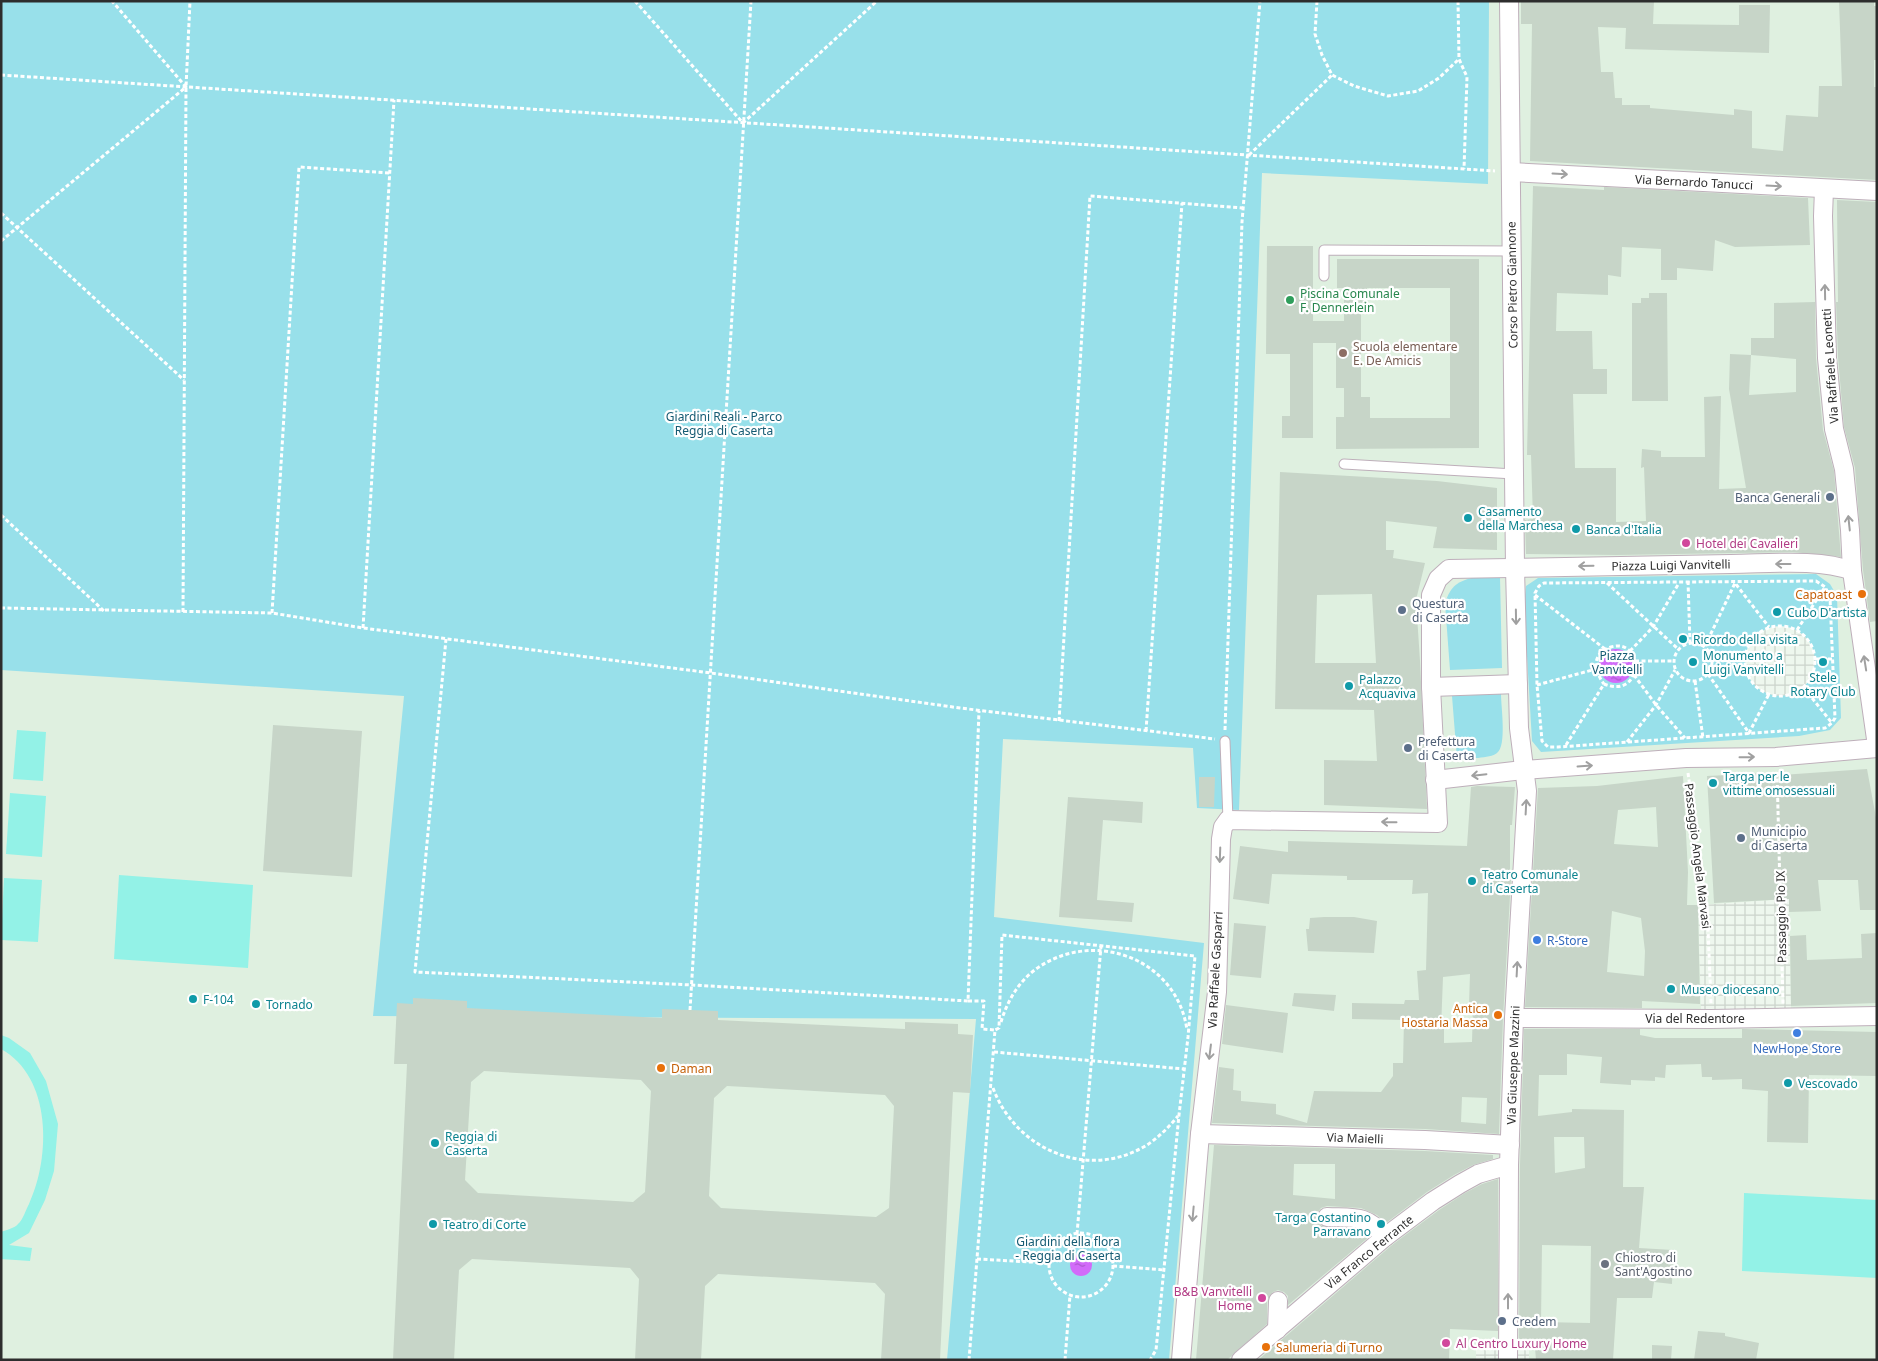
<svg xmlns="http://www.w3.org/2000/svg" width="1878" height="1361" font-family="'Noto Sans',sans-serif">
<defs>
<pattern id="plaza-grid" width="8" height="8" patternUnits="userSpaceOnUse" patternTransform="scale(1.25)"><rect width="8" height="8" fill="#eef7ee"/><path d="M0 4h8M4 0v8" fill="none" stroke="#ccd4cc"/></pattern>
<pattern id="water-ripples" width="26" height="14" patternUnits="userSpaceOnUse" patternTransform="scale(1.25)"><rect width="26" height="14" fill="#d26bf9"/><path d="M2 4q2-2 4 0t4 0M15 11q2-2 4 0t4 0" fill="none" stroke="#ab58ca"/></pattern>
</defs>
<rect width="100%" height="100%" fill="#dff0e0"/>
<g fill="#98e0ea">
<path d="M1,1H1489L1488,184L1262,173L1239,810L1197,808L1193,748L1003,739L994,917L1204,943L1169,1360H947L976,1019L373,1016L404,696L1,670Z"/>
<path d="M1816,574L1830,584L1837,596L1841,718L1830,730L1799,736L1541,752L1532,741L1524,605L1526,586L1538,578Z"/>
<path d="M1476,577H1500L1502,668L1450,670L1445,603C1451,585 1458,581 1476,577Z"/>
<path d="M1501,694C1501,707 1507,746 1497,753C1490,759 1467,758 1457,759L1452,696Z"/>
</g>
<g fill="#93f2e7">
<path d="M17,730L46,732L43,781L13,779Z"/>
<path d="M10,793L46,796L42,857L6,854Z"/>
<path d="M119,875L253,885L248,968L114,959Z"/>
<path d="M4,878L42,880L38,942L1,940Z"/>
<path d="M1,1035L9,1038L30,1053L46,1081L58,1124L54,1171L45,1200L29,1233L9,1245L32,1248L30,1261L1,1259V1232C6,1230 15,1228 18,1224C23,1220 26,1209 29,1204C51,1157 52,1077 1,1049Z"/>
<path d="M1744,1193L1877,1200V1278L1742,1271Z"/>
</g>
<g fill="url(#plaza-grid)">
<circle cx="1780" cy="661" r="35"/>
<path d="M1789,899L1791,1012H1701L1698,905Z"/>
<path d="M1529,1348V1360H1476V1350Z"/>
</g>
<g fill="url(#water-ripples)">
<circle cx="1616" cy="666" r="17"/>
<circle cx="1081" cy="1265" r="11"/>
</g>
<g fill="#c7d5c8" fill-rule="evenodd">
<path d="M1521,1H1654L1653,24L1739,25V5H1770L1769,53L1625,49L1626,28L1598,27L1601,72H1613L1615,98H1622V105H1650V108L1734,115V109L1752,111V148L1783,151L1786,115L1818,117L1819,86H1842L1839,1H1874V6H1877V60H1874V87H1877V180L1530,161L1532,24H1521Z"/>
<path d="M1533,186L1604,190V187L1808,198L1810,245L1735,247L1715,240L1713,271L1677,268V280H1661V249L1622,247L1621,277L1608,275V295L1557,293L1556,331H1592L1593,369H1607V394H1573L1575,468H1616V522L1646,521L1644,467L1641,468L1642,449L1661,451V457H1705L1704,397L1721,396L1719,489L1746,488L1729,389L1730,354L1751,355V338H1774V303L1815,302L1816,358L1823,430L1834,471L1841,557L1793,552L1617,555L1526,554L1525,520L1533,519L1531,455H1527ZM1751,355L1796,359V392L1749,395Z"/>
<path d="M1837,200L1877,202V621L1870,622L1863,570L1855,468L1844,427L1838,357L1836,302H1838Z"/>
<path d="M1267,246H1313V321H1344V288H1337V259H1479V448L1336,449V417H1344V388H1336V343H1313V438H1282V416H1290V354H1266ZM1367,288H1450V418H1370V397H1361V304H1367Z"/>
<path d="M1649,293H1667L1668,401H1632V303H1641V298H1649Z"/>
<path d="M1280,472L1437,481L1497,488V550L1433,548L1437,527L1386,521V550H1394L1393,558L1425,563L1416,600L1420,661L1427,809L1324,805V760L1377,761L1374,710L1275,709ZM1372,594L1376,663H1315L1317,595Z"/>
<path d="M273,725L362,731L352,877L263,871Z"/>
<path d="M1867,769L1877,823V910H1860L1858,880H1818L1821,911L1789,912V899L1714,903L1707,776L1769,773V776Z"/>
<path d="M1683,776L1688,872L1687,905H1698L1700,1004L1642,1001V1008L1525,1007L1538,788L1597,786ZM1656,807L1658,847L1614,844L1618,810ZM1612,911L1641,918L1645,951L1644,976L1607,972Z"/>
<path d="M1199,777H1215L1214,807H1199Z"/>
<path d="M1477,786L1515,787L1512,825H1510V874H1511V879L1503,1018L1499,1134L1425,1129L1212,1123L1219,1067L1234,1069L1233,1090L1241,1091V1101L1276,1104V1114L1307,1123L1314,1091L1381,1092L1393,1076V1063H1403L1404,1020L1352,1019V1003L1404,1004L1405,1000H1419L1417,971L1426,970L1428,893L1412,894L1413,880H1347V876L1272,874L1269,904L1233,899L1240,846L1288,852V841L1467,846L1471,787ZM1470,974L1469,1006H1473L1472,1042L1444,1043V1027L1441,1029L1443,977ZM1462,1097L1487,1098L1486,1124L1461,1122Z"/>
<path d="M1068,797L1143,802L1142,823L1103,820L1097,900L1134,903L1132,922L1059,917Z"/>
<path d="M1324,917H1354L1377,921L1374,953L1308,951L1306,929H1309L1310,918Z"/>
<path d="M1234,923L1266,926L1261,978L1230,975Z"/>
<path d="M1877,933V1003L1791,1006L1790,936L1806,935L1807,960L1862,958L1861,934Z"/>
<path d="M1294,993L1336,995L1334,1011L1292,1006Z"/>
<path d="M413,998L467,1001V1008L662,1018V1009L718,1011V1020L905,1029V1022L958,1024V1034L973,1035L970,1093L953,1092L940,1360H881L885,1294L875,1283L718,1274L705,1286L701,1360H635L639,1279L630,1268L472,1259L459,1270L454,1360H393L407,1064H394L397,1003L413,1004ZM484,1071L641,1080L651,1091L645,1192L633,1202L478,1193L465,1180L471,1082ZM727,1086L885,1095L894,1106L889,1208L876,1217L721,1208L709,1196L714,1098Z"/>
<path d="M1226,1005L1288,1013L1283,1053L1222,1044Z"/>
<path d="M1524,1029H1640V1035L1655,1038H1742V1029L1877,1032V1076L1809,1075L1808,1143L1767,1142L1768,1091L1742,1089V1079L1712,1080V1077H1702L1701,1064L1666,1065L1665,1078L1655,1077V1081L1631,1080V1085L1600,1083L1602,1057L1567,1054V1075H1539L1538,1116L1572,1112V1109L1624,1110L1623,1187H1644L1639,1248L1673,1250L1672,1284L1654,1282L1652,1298H1617L1613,1360H1536L1535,1348L1519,1349L1520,1165ZM1554,1137H1584L1585,1168L1555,1173ZM1542,1245L1591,1246L1590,1323L1541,1322Z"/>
<path d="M1214,1145L1425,1151L1493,1155V1159L1473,1165L1454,1175L1427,1192L1386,1223L1377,1215L1361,1208L1327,1206L1321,1208L1318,1212L1316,1217L1318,1223L1322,1226L1357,1229L1370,1236L1288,1305V1296L1284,1292L1278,1290L1273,1292L1267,1300V1324L1227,1360H1196ZM1294,1164H1335V1199L1293,1195Z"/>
<path d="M1498,1179V1331L1450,1329L1449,1360H1258L1392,1245L1439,1210L1465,1193L1482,1184Z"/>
<path d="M1698,1331L1725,1333V1336L1759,1343L1756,1360H1694Z"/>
<path d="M1652,1345L1672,1346L1671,1360H1652Z"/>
</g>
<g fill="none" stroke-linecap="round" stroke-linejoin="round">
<defs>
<g id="lane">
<path d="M1324,276V250L1512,251"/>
<path d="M1344,464L1514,474"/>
<path d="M1225,741L1228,820"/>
</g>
<g id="street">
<path d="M1511,172L1877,191"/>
<path d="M1824,189L1823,216L1827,358L1834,429L1844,469L1850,530L1852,571"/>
<path d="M1431,687L1518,684"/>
<path d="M1435,780L1523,770L1686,758L1776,757L1877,748"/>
<path d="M1514,1018L1711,1019L1877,1016"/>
<path d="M1200,1134L1425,1140L1510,1145"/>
<path d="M1327,1217C1354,1218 1366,1214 1385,1237"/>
<path d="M1277,1330L1278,1301"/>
<path d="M1181,1360L1200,1134L1217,992L1221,839L1223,827L1228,820L1438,823L1431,687V595L1438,579L1449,569C1543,567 1637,565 1731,564C1766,564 1819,558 1852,571L1877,746"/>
<path d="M1241,1360L1385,1237L1433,1201L1460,1184L1478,1174L1509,1165"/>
<path d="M1508,1360L1509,1165L1514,1018L1527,791L1519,728L1515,568L1509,1"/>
</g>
</defs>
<use href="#lane" stroke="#beafba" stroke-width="11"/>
<use href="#street" stroke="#beafba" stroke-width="20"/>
<g stroke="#fff" stroke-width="3" stroke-dasharray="4 2.5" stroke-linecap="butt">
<path d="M635,1L743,123L877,1"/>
<path d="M1317,1L1315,34L1322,55L1332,75L1354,86L1388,96L1418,91L1439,78L1459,59"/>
<path d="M1458,1L1459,59L1467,77L1464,169"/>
<path d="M1,75L1495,171"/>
<path d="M1249,155L1332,75"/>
<path d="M1,213L184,380"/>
<path d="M1,241L186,87L112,1"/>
<path d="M1,515L104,611"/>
<path d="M1688,581L1690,643"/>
<path d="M1816,581L1825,587L1830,597L1835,718L1832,723L1825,728L1558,747H1548L1542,741L1537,685L1535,593L1539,586L1544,583Z"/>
<path d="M1607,583L1678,649"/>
<path d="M1535,595L1605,649"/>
<path d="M1,608L272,613L363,628L711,673L960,708L1215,739"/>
<path d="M183,612L186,87L190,1"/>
<path d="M272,613L299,167L390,173"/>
<circle cx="1780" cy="661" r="35"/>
<path d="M363,628L394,100"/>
<path d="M1797,630L1825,587"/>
<path d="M446,639L415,972L692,985L968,1001L979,711"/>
<circle cx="1693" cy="662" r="19"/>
<path d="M1705,646L1735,583L1769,627"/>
<path d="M1630,651L1653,627L1679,583"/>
<path d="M1712,659H1745"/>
<path d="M1815,659H1833"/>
<path d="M1635,661H1673"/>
<path d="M1708,674L1749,733L1769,694"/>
<path d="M1634,675L1656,705L1685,738"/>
<path d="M1695,681L1703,738"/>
<path d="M1537,685L1596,669"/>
<path d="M1804,688L1832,723"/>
<path d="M1059,721L1090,196L1243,208"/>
<path d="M1225,730L1242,222L1260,1"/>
<path d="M1146,731L1182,203"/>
<path d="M1627,742L1656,705L1675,670"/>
<path d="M1566,745L1604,684C1644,700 1644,637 1611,647C1591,653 1594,671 1604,684"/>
<path d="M1777,772L1783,1004"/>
<path d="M1688,773L1707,904L1711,1003"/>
<path d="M968,1001H984L982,1029L995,1030"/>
<path d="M690,1010L751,1"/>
<path d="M1001,1022C1007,1002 1018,982 1036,969C1093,928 1177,958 1187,1030"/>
<path d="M994,1052L1184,1069"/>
<path d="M993,1088C1016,1150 1088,1181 1147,1145C1159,1137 1169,1127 1178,1116"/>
<circle cx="1081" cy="1265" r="32"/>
<path d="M1077,1234L1101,946"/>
<path d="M977,1259L1049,1263"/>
<path d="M1113,1266L1164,1270"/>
<path d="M969,1360L995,1030L999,1028L1002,935L1195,956L1188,1037L1179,1115L1156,1350L1150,1360"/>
<path d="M1065,1360L1070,1295"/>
</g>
<use href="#lane" stroke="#fff" stroke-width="9"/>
<use href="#street" stroke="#fff" stroke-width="18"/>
</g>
<defs><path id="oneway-shaft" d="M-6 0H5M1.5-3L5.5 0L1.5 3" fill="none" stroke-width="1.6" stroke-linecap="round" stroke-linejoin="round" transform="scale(1.25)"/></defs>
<g stroke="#a0a0a0">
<use href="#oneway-shaft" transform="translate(1560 174) rotate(3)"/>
<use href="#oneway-shaft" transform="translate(1774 186) rotate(3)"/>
<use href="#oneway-shaft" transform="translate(1825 292) rotate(-91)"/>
<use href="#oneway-shaft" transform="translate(1849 523) rotate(-96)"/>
<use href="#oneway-shaft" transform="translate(1783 564) rotate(180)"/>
<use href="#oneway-shaft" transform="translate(1586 566) rotate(179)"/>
<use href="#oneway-shaft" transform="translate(1516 617) rotate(89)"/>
<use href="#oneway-shaft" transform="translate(1865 663) rotate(-99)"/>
<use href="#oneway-shaft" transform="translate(1747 757) rotate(-1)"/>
<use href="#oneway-shaft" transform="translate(1585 766) rotate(-4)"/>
<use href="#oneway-shaft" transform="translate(1479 775) rotate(174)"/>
<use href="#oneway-shaft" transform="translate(1526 807) rotate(-87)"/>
<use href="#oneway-shaft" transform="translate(1389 822) rotate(-179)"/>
<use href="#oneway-shaft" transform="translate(1220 855) rotate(92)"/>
<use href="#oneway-shaft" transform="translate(1517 969) rotate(-87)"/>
<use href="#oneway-shaft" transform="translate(1210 1052) rotate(97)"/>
<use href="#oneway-shaft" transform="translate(1193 1214) rotate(95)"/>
<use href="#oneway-shaft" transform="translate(1508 1301) rotate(-90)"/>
</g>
<circle fill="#2e9e5b" stroke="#fff" stroke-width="2" cx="1290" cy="300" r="5"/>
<circle fill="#8d6e63" stroke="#fff" stroke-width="2" cx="1343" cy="353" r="5"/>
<g fill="#5c6f8a" stroke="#fff" stroke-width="2">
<circle cx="1830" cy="497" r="5"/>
<circle cx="1402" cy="610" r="5"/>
<circle cx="1408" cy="748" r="5"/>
<circle cx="1741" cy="838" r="5"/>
<circle cx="1502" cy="1321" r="5"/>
</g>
<g fill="#0f9aa8" stroke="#fff" stroke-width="2">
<circle cx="1468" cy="518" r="5"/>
<circle cx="1576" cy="529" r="5"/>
<circle cx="1777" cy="612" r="5"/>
<circle cx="1683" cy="639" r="5"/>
<circle cx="1693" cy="662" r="5"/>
<circle cx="1823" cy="662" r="5"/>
<circle cx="1349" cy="686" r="5"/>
<circle cx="1713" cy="783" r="5"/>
<circle cx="1472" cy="881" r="5"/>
<circle cx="1671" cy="989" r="5"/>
<circle cx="193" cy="999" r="5"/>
<circle cx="256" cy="1004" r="5"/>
<circle cx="1788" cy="1083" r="5"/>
<circle cx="435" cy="1143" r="5"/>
<circle cx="433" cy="1224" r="5"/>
<circle cx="1381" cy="1224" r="5"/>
</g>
<g fill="#d1479c" stroke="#fff" stroke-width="2">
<circle cx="1686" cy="543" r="5"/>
<circle cx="1262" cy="1298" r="5"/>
<circle cx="1446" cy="1343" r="5"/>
</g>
<g fill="#e8710a" stroke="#fff" stroke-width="2">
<circle cx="1862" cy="594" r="5"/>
<circle cx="1498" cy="1015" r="5"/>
<circle cx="661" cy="1068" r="5"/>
<circle cx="1266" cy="1347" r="5"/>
</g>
<g fill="#3f7fe0" stroke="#fff" stroke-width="2">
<circle cx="1537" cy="940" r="5"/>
<circle cx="1797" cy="1033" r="5"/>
</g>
<circle fill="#6b7280" stroke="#fff" stroke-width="2" cx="1605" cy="1264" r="5"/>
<g text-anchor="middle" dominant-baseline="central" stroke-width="4.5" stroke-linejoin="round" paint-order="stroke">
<g font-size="12" fill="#2d2d2d" stroke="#fff">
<text transform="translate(1694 182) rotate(3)">Via Bernardo Tanucci</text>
<text transform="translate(1512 285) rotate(-91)">Corso Pietro Giannone</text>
<text transform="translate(1830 366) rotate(-94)">Via Raffaele Leonetti</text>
<text transform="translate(1671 565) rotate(-1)">Piazza Luigi Vanvitelli</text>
<text transform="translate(1698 856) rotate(83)">Passaggio Angela Marvasi</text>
<text transform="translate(1781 917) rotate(-91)">Passaggio Pio IX</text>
<text transform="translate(1215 970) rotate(-87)">Via Raffaele Gasparri</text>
<text x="1695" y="1018">Via del Redentore</text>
<text transform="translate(1513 1065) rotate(-88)">Via Giuseppe Mazzini</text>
<text transform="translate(1355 1138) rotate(2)">Via Maielli</text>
<text transform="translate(1369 1252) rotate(-39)">Via Franco Ferrante</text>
</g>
<g font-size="12" fill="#27864d" stroke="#fff" text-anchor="start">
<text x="1300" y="293">Piscina Comunale<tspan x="1300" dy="14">F. Dennerlein</tspan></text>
</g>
<g font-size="12" fill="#785e54" stroke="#fff" text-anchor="start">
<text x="1353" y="346">Scuola elementare<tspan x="1353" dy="14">E. De Amicis</tspan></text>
</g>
<g font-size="12" fill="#155b73" stroke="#fff">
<text x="724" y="416">Giardini Reali - Parco<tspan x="724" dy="14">Reggia di Caserta</tspan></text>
<text x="1617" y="655">Piazza<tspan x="1617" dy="14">Vanvitelli</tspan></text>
<text x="1068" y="1241">Giardini della flora<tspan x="1068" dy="14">- Reggia di Caserta</tspan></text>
</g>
<g font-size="12" fill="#4e5e75" stroke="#fff" text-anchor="start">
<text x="1820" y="497" text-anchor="end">Banca Generali</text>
<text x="1412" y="603">Questura<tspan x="1412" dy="14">di Caserta</tspan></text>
<text x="1418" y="741">Prefettura<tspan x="1418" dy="14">di Caserta</tspan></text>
<text x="1751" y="831">Municipio<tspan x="1751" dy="14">di Caserta</tspan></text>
<text x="1512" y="1321">Credem</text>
</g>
<g font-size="12" fill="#0d838f" stroke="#fff" text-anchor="start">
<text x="1478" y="511">Casamento<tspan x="1478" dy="14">della Marchesa</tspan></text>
<text x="1586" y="529">Banca d'Italia</text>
<text x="1787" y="612">Cubo D'artista</text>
<text x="1693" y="639">Ricordo della visita</text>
<text x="1703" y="655">Monumento a<tspan x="1703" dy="14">Luigi Vanvitelli</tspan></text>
<text x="1823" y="677" text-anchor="middle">Stele<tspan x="1823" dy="14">Rotary Club</tspan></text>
<text x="1359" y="679">Palazzo<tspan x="1359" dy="14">Acquaviva</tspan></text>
<text x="1723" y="776">Targa per le<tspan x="1723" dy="14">vittime omosessuali</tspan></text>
<text x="1482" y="874">Teatro Comunale<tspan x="1482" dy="14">di Caserta</tspan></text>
<text x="1681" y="989">Museo diocesano</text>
<text x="203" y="999">F-104</text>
<text x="266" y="1004">Tornado</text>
<text x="1798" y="1083">Vescovado</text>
<text x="445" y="1136">Reggia di<tspan x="445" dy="14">Caserta</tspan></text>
<text x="1371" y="1217" text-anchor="end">Targa Costantino<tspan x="1371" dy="14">Parravano</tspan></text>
<text x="443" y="1224">Teatro di Corte</text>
</g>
<g font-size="12" fill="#b23c85" stroke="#fff" text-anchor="start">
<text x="1696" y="543">Hotel dei Cavalieri</text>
<text x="1252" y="1291" text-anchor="end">B&amp;B Vanvitelli<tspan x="1252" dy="14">Home</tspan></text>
<text x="1456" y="1343">Al Centro Luxury Home</text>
</g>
<g font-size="12" fill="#c56008" stroke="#fff" text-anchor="end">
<text x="1852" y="594">Capatoast</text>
<text x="1488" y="1008">Antica<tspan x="1488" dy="14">Hostaria Massa</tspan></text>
<text x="671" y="1068" text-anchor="start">Daman</text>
<text x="1276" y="1347" text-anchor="start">Salumeria di Turno</text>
</g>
<g font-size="12" fill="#366cbe" stroke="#fff" text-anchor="start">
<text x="1547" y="940">R-Store</text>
<text x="1797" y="1048" text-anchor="middle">NewHope Store</text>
</g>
<g font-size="12" fill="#5b616d" stroke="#fff" text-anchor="start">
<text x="1615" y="1257">Chiostro di<tspan x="1615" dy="14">Sant'Agostino</tspan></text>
</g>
</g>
<rect width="1878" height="1361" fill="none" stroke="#2d2d2d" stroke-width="5"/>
</svg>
